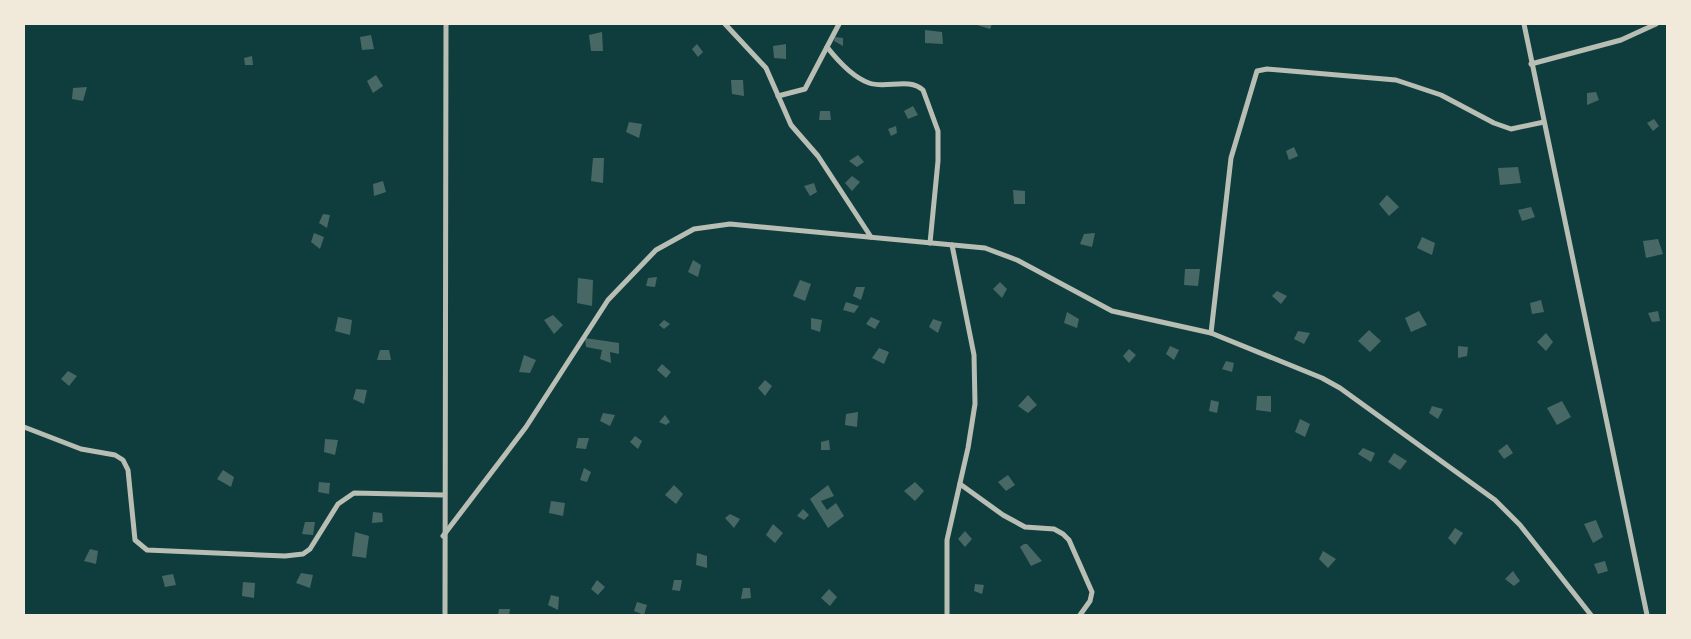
<svg xmlns="http://www.w3.org/2000/svg" width="1691" height="639" font-family="'Fira Sans',sans-serif">
<rect width="100%" height="100%" fill="#0f3d3e"/>
<g fill="#486865">
<path d="M974,24H992L990,29Z"/>
<path d="M925,30L942,32L943,44L925,43Z"/>
<path d="M602,32L603,51H591L589,35Z"/>
<path d="M371,35L374,49L362,50L360,37Z"/>
<path d="M835,37L843,38V46L834,41Z"/>
<path d="M697,44L703,52L698,57L692,49Z"/>
<path d="M786,44V59L774,58L773,46Z"/>
<path d="M252,56L253,65H245L244,58Z"/>
<path d="M376,75L383,86L373,93L367,81Z"/>
<path d="M731,80H743L744,96L732,94Z"/>
<path d="M87,87L83,101L72,99L73,88Z"/>
<path d="M1596,92L1599,100L1587,105V93Z"/>
<path d="M913,106L918,115L908,119L904,111Z"/>
<path d="M820,111H830L831,120H819Z"/>
<path d="M1654,119L1659,126L1653,131L1647,123Z"/>
<path d="M629,122L642,124L639,138L626,132Z"/>
<path d="M896,126L897,133L891,136L888,129Z"/>
<path d="M1294,147L1298,156L1289,160L1286,151Z"/>
<path d="M858,155L864,162L857,167L849,161Z"/>
<path d="M593,158H604L603,183L591,181Z"/>
<path d="M1518,167L1521,183L1500,185L1498,168Z"/>
<path d="M852,176L860,182L852,191L845,183Z"/>
<path d="M383,181L386,192L374,196L373,184Z"/>
<path d="M814,183L817,192L810,196L804,186Z"/>
<path d="M1013,190L1025,191V204H1014Z"/>
<path d="M1387,195L1399,207L1389,216L1379,204Z"/>
<path d="M1531,207L1535,217L1522,221L1518,210Z"/>
<path d="M323,214L330,215L327,228L319,223Z"/>
<path d="M314,233L324,237L320,249L311,242Z"/>
<path d="M1095,233L1092,247L1080,244L1084,234Z"/>
<path d="M1422,237L1435,243L1432,255L1417,248Z"/>
<path d="M1658,239L1663,254L1646,258L1643,241Z"/>
<path d="M693,260L701,265L698,277L688,272Z"/>
<path d="M1185,269H1200L1198,286L1184,285Z"/>
<path d="M657,277L655,287L646,286L648,278Z"/>
<path d="M578,278L593,280L592,306L577,303Z"/>
<path d="M800,280L811,284L805,301L793,296Z"/>
<path d="M1000,282L1007,289L1002,298L993,289Z"/>
<path d="M856,287H865L861,300L853,296Z"/>
<path d="M1277,291L1287,296L1281,304L1272,296Z"/>
<path d="M1541,300L1544,312L1532,314L1530,303Z"/>
<path d="M846,302L859,306L854,313L843,310Z"/>
<path d="M1419,311L1427,325L1411,332L1405,318Z"/>
<path d="M1658,311L1660,321L1652,322L1648,313Z"/>
<path d="M1067,312L1079,319L1077,328L1064,323Z"/>
<path d="M553,315L563,325L554,334L544,320Z"/>
<path d="M338,317L352,320L350,335L335,331Z"/>
<path d="M871,317L880,321L875,329L866,324Z"/>
<path d="M811,318L822,320L820,332L811,329Z"/>
<path d="M933,319L942,322L938,333L929,327Z"/>
<path d="M664,320L670,324L664,329L659,325Z"/>
<path d="M1369,330L1381,341L1370,352L1358,341Z"/>
<path d="M1298,331L1310,333L1304,344L1294,339Z"/>
<path d="M1546,333L1553,342L1546,351L1537,342Z"/>
<path d="M585,338L619,343V354L610,352L611,363L600,359L602,350L586,347Z"/>
<path d="M1170,346L1179,350L1174,360L1166,354Z"/>
<path d="M1458,346L1468,347L1467,356L1458,358Z"/>
<path d="M879,348L889,352L884,364L872,358Z"/>
<path d="M1129,349L1136,355L1129,363L1123,356Z"/>
<path d="M380,350H389L391,360H377Z"/>
<path d="M524,355L536,360L530,373L519,372Z"/>
<path d="M1226,361L1234,363L1232,372L1222,369Z"/>
<path d="M662,364L671,372L666,378L657,370Z"/>
<path d="M68,371L77,376L69,386L61,379Z"/>
<path d="M765,380L772,386L765,396L758,388Z"/>
<path d="M356,389L367,390L364,404L353,399Z"/>
<path d="M1028,395L1037,405L1028,413L1018,406Z"/>
<path d="M1257,396H1271V412L1256,410Z"/>
<path d="M1211,400L1219,402L1217,413L1209,411Z"/>
<path d="M1562,401L1571,417L1557,425L1547,408Z"/>
<path d="M1432,406L1443,409L1438,419L1429,413Z"/>
<path d="M858,412L857,427L845,425L846,414Z"/>
<path d="M603,413L615,415L610,426L600,421Z"/>
<path d="M665,415L670,422L666,425L659,422Z"/>
<path d="M1300,419L1310,424L1305,437L1295,432Z"/>
<path d="M635,436L642,441L638,449L630,442Z"/>
<path d="M578,438H589L586,449L576,448Z"/>
<path d="M325,439L338,440L335,455L324,452Z"/>
<path d="M829,440L830,450H821V442Z"/>
<path d="M1507,444L1513,453L1504,459L1498,451Z"/>
<path d="M1363,448L1375,453L1371,462L1358,454Z"/>
<path d="M1394,453L1407,461L1400,470L1388,462Z"/>
<path d="M584,468L591,472L587,482L580,480Z"/>
<path d="M223,470L234,477L231,487L217,479Z"/>
<path d="M1008,475L1015,485L1006,491L998,482Z"/>
<path d="M319,482L330,483L329,494L318,492Z"/>
<path d="M915,482L924,491L915,501L904,491Z"/>
<path d="M674,485L683,494L676,504L665,495Z"/>
<path d="M828,485L834,496L821,501L827,510L836,503L844,516L828,528L810,499Z"/>
<path d="M551,501L565,503L563,516L549,513Z"/>
<path d="M803,509L809,515L804,520L797,516Z"/>
<path d="M373,512L382,513L383,522L372,523Z"/>
<path d="M730,514L740,519L734,528L725,518Z"/>
<path d="M1596,520L1603,537L1593,543L1584,524Z"/>
<path d="M305,522H315L313,535L302,534Z"/>
<path d="M773,524L783,533L775,543L766,535Z"/>
<path d="M1455,528L1463,533L1455,545L1448,538Z"/>
<path d="M965,531L972,539L965,547L958,539Z"/>
<path d="M355,532L369,536L366,558L352,556Z"/>
<path d="M1024,544H1027L1042,561L1031,566L1020,547Z"/>
<path d="M90,549L98,551L96,564L84,561Z"/>
<path d="M1323,551L1336,559L1328,568L1319,559Z"/>
<path d="M697,553L707,556V568L696,565Z"/>
<path d="M1605,561L1608,571L1598,574L1594,564Z"/>
<path d="M1513,571L1520,581L1514,586L1505,579Z"/>
<path d="M301,573L313,575L310,588L296,583Z"/>
<path d="M173,574L176,585L165,587L162,576Z"/>
<path d="M597,580L605,587L598,595L591,589Z"/>
<path d="M674,580H682L680,591L672,590Z"/>
<path d="M243,582L255,583L254,598L242,596Z"/>
<path d="M975,584L984,585L982,594L974,591Z"/>
<path d="M743,588H750L751,598L741,599Z"/>
<path d="M829,589L837,597L830,606L821,598Z"/>
<path d="M551,595L559,597L558,610L548,605Z"/>
<path d="M637,602L647,605L644,615L634,611Z"/>
<path d="M499,609H510L509,615H498Z"/>
</g>
<g fill="none" stroke-linecap="round" stroke-linejoin="round">
<g stroke="#b8beb3" stroke-width="5">
<path d="M725,24L766,68L791,125L818,156L871,237"/>
<path d="M1524,24L1647,615"/>
<path d="M827,47C838,61 852,77 869,83C886,89 909,77 923,90L938,131V161L930,243"/>
<path d="M1531,64L1621,40L1656,24"/>
<path d="M778,96L805,89L839,24"/>
<path d="M1211,333L1231,158L1257,71L1267,69L1396,80L1441,95L1494,123L1511,129L1544,122"/>
<path d="M24,427L81,449L115,455L123,460L128,470L135,540L147,550L285,556L303,554L310,549L338,504L354,493L444,495"/>
<path d="M960,484L1003,515L1025,527L1054,529L1063,534L1069,540L1092,592L1090,601L1080,615"/>
<path d="M443,536L526,427L608,300L656,250L694,229L730,224L985,248L1017,260L1112,311L1211,333L1322,378L1340,388L1495,500L1520,525L1591,615"/>
<path d="M445,615L446,24"/>
<path d="M947,615V540L968,448L975,404L974,355L952,245"/>
</g>
</g>
<rect width="1691" height="639" fill="none" stroke="#f1e9da" stroke-width="50"/>
</svg>
